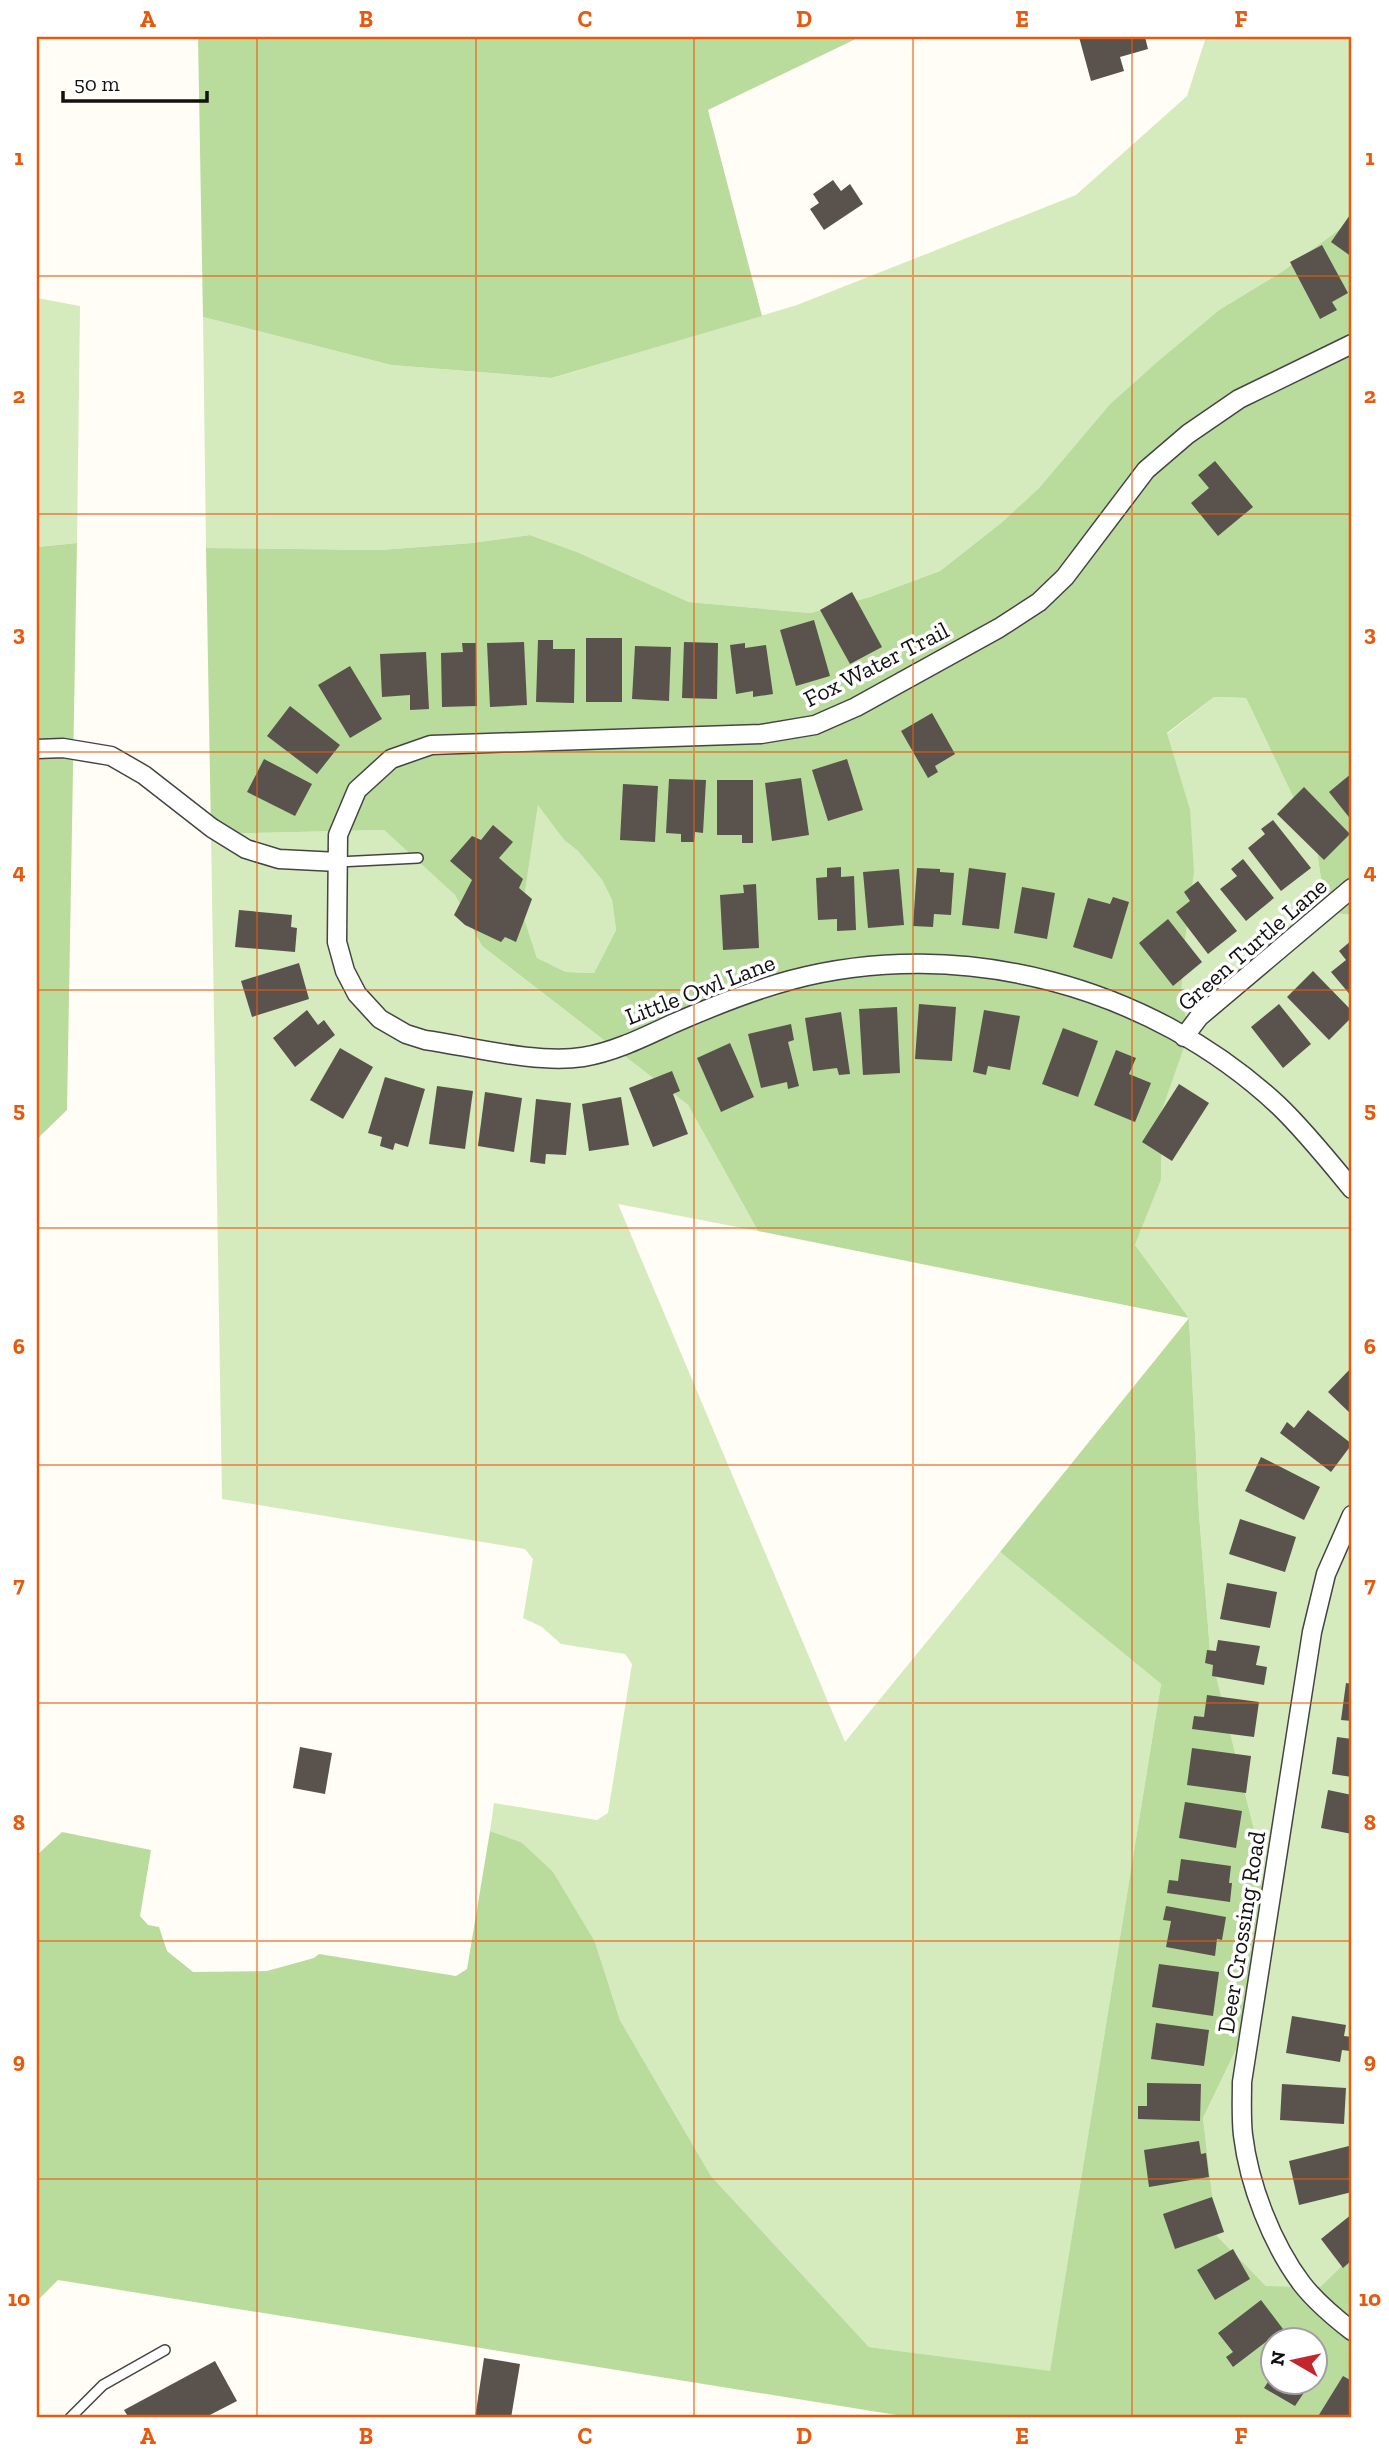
<svg xmlns="http://www.w3.org/2000/svg" width="1389" height="2455" font-family="'Zilla Slab',serif">
<rect width="100%" height="100%" fill="#fffdf5"/>
<g fill="#d5ebbd">
<path d="M1206,37H1352V220L1283,271L1219,310L1157,362L1110,404L1039,488L1001,523L940,571L870,597L810,613L689,602L577,552L530,535L472,543L380,550L206,548L203,317L391,365L553,378L797,305L1076,195L1187,96Z"/>
<path d="M37,298L80,306L77,543L37,547Z"/>
<path d="M1214,697L1246,698L1316,845L1326,912L1352,915V2256L1320,2287L1266,2286L1217,2236L1203,2118L1244,2033L1262,1862L1210,1651L1199,1514L1189,1318L1135,1245L1161,1180V1113L1190,1031L1181,999L1190,809L1167,734Z"/>
<path d="M538,804L564,840L578,851L602,880L612,900L616,930L594,973L566,972L537,958L522,912Z"/>
<path d="M384,830L455,895L482,946L688,1105L758,1231L618,1204L845,1742L1000,1552L1161,1684L1050,2372L869,2347L711,2176L620,2020L595,1942L521,1842L490,1831L494,1803L597,1820L608,1813L632,1664L625,1654L561,1644L542,1627L523,1618L533,1559L525,1549L222,1499L211,834Z"/>
</g>
<g fill="#b9dc9c" fill-rule="evenodd">
<path d="M198,37H860L708,110L762,316L552,378L391,365L203,317Z"/>
<path d="M1352,220V915L1326,912L1316,845L1246,698L1214,697L1167,733L1190,809L1194,872L1184,947L1181,999L1190,1031L1161,1113V1180L1135,1245L1189,1318L1199,1514L1210,1651L1262,1862L1263,1967L1244,2033L1203,2118L1217,2236L1266,2286L1320,2287L1352,2256V2418H915L58,2280L37,2301V1855L62,1832L151,1850L140,1916L148,1925L159,1927L167,1951L193,1972L267,1971L314,1958L319,1954L456,1976L467,1969L490,1831L521,1842L553,1872L595,1942L620,2020L711,2176L869,2347L1050,2371L1161,1684L1000,1552L1189,1318L758,1231L688,1105L482,946L455,895L384,830L211,834L206,548L380,550L472,543L530,535L577,552L689,602L810,613L870,597L940,571L1001,523L1039,488L1110,404L1157,362L1219,310L1283,271ZM538,805L564,840L578,851L602,880L612,900L616,930L594,973L566,972L537,958L522,912ZM1274,2340H1316V2382H1274Z"/>
<path d="M77,543L67,1110L37,1139V547Z"/>
</g>
<g fill="#5a524d">
<path d="M1079,37H1145L1148,49L1120,57L1124,71L1091,81Z"/>
<path d="M833,180L841,191L850,184L863,204L824,230L810,209L819,203L813,194Z"/>
<path d="M1352,212V257L1331,242Z"/>
<path d="M1322,245L1348,293L1332,302L1337,310L1320,319L1290,262Z"/>
<path d="M1215,461L1253,507L1218,536L1191,503L1209,488L1198,475Z"/>
<path d="M852,592L882,647L850,664L820,610Z"/>
<path d="M814,620L830,676L796,686L780,630Z"/>
<rect x="586" y="638" width="36" height="64"/>
<path d="M538,640H553V649H575L574,703L536,702Z"/>
<path d="M524,642L527,705L490,707L487,643Z"/>
<path d="M684,642L718,643L717,699L682,698Z"/>
<path d="M462,643H476L477,706L442,707L441,653L463,652Z"/>
<path d="M745,643V648L766,645L773,694L753,697V691L736,694L730,645Z"/>
<path d="M635,646L671,647L669,701L632,699Z"/>
<path d="M426,652L429,709L410,710V695L382,697L380,654Z"/>
<path d="M350,666L382,719L350,738L318,685Z"/>
<path d="M290,706L340,745L317,774L267,736Z"/>
<path d="M932,713L955,754L935,766L938,772L928,778L901,731Z"/>
<path d="M264,759L312,784L295,816L247,792Z"/>
<path d="M847,759L863,810L828,821L812,770Z"/>
<path d="M1352,773V821L1329,792Z"/>
<path d="M801,778L809,835L772,841L765,783Z"/>
<path d="M669,779L706,780L703,833L695,832L694,842H681V834L666,833Z"/>
<path d="M717,780H753V843H742V835H717Z"/>
<path d="M623,784L658,786L655,842L620,840Z"/>
<path d="M1304,787L1350,834L1324,860L1277,814Z"/>
<path d="M1273,820L1311,868L1281,891L1248,848L1265,834L1261,829Z"/>
<path d="M493,825L513,842L499,858L523,879L519,888L532,899L516,942L505,937L501,942L465,925L454,915L472,880L450,861L472,836L481,840Z"/>
<path d="M1243,859L1274,898L1246,921L1220,889L1237,876L1231,869Z"/>
<path d="M841,867V877L854,876L856,930L837,931V919L818,920L816,878L827,877V868Z"/>
<path d="M917,868L940,869V872L954,873L951,915L934,914L933,927L913,926Z"/>
<path d="M969,868L1006,873L999,929L962,925Z"/>
<path d="M899,869L904,925L868,928L863,872Z"/>
<path d="M1198,881L1237,931L1208,954L1176,912L1190,901L1184,892Z"/>
<path d="M756,884L759,948L723,950L720,895L744,893L743,885Z"/>
<path d="M1022,887L1055,893L1047,939L1014,933Z"/>
<path d="M1113,897L1129,902L1112,959L1073,947L1088,898L1110,904Z"/>
<path d="M239,910L292,915L291,927L297,928L295,952L235,947Z"/>
<path d="M1168,919L1202,962L1173,986L1139,943Z"/>
<path d="M1352,940V997L1331,972L1346,960L1339,951Z"/>
<path d="M299,963L309,999L252,1017L241,981Z"/>
<path d="M1313,971L1352,1011V1017L1329,1040L1287,997Z"/>
<path d="M919,1004L956,1007L952,1061L915,1059Z"/>
<path d="M1279,1004L1311,1044L1283,1068L1251,1027Z"/>
<path d="M897,1007L900,1073L863,1075L859,1009Z"/>
<path d="M307,1010L318,1025L324,1020L335,1035L295,1067L273,1038Z"/>
<path d="M984,1010L1020,1016L1010,1070L988,1066L986,1075L973,1072Z"/>
<path d="M841,1012L850,1074L839,1075L837,1068L813,1071L805,1018Z"/>
<path d="M791,1024L794,1040L788,1042L799,1086L788,1089L787,1082L761,1088L748,1034Z"/>
<path d="M1063,1028L1098,1041L1078,1097L1042,1084Z"/>
<path d="M730,1043L754,1097L721,1112L697,1058Z"/>
<path d="M340,1048L373,1067L343,1119L310,1100Z"/>
<path d="M1116,1050L1136,1058L1129,1074L1151,1083L1135,1122L1094,1105Z"/>
<path d="M672,1071L680,1091L673,1094L688,1134L653,1147L629,1088Z"/>
<path d="M385,1077L425,1089L408,1147L395,1143L393,1150L380,1146L382,1137L368,1133Z"/>
<path d="M1179,1084L1209,1103L1172,1161L1142,1142Z"/>
<path d="M437,1086L473,1091L465,1149L429,1144Z"/>
<path d="M485,1092L522,1098L514,1152L478,1146Z"/>
<path d="M621,1097L629,1145L589,1151L582,1104Z"/>
<path d="M536,1099L571,1103L566,1155L546,1154L545,1164L530,1162Z"/>
<path d="M1352,1367V1415L1328,1392Z"/>
<path d="M1308,1410L1352,1444L1331,1472L1280,1433L1287,1422L1294,1428Z"/>
<path d="M1261,1457L1320,1487L1304,1520L1245,1491Z"/>
<path d="M1240,1519L1296,1537L1285,1572L1229,1554Z"/>
<path d="M1227,1583L1277,1592L1270,1628L1220,1619Z"/>
<path d="M1218,1640L1260,1646L1256,1665L1267,1667L1264,1685L1212,1676L1213,1665L1205,1663L1207,1650L1216,1651Z"/>
<path d="M1346,1683L1352,1684V1721L1341,1720Z"/>
<path d="M1207,1695L1259,1702L1254,1737L1192,1729L1194,1716L1204,1717Z"/>
<path d="M1337,1737L1352,1739V1777L1332,1774Z"/>
<path d="M300,1747L332,1753L325,1794L293,1788Z"/>
<path d="M1192,1748L1251,1756L1246,1793L1187,1785Z"/>
<path d="M1328,1790L1352,1795V1834L1321,1828Z"/>
<path d="M1185,1802L1242,1811L1236,1848L1179,1838Z"/>
<path d="M1181,1859L1231,1866L1229,1883H1232L1230,1902L1167,1893L1169,1880L1178,1881Z"/>
<path d="M1166,1906L1226,1917L1222,1940L1217,1939L1215,1956L1166,1947L1171,1921L1163,1920Z"/>
<path d="M1159,1964L1219,1972L1213,2016L1152,2007Z"/>
<path d="M1292,2016L1346,2025L1344,2036L1352,2037L1350,2051L1342,2050L1340,2062L1286,2053Z"/>
<path d="M1156,2023L1209,2030L1204,2066L1151,2059Z"/>
<path d="M1147,2083L1201,2084L1200,2121L1138,2119V2106H1147Z"/>
<path d="M1282,2084L1346,2088L1344,2124L1280,2120Z"/>
<path d="M1199,2141L1201,2154L1206,2153L1209,2177L1149,2187L1144,2150Z"/>
<path d="M1349,2146L1352,2158V2192L1299,2205L1289,2161Z"/>
<path d="M1212,2197L1224,2232L1175,2249L1163,2214Z"/>
<path d="M1352,2214V2260L1343,2268L1321,2239Z"/>
<path d="M1233,2249L1250,2279L1215,2300L1197,2270Z"/>
<path d="M1261,2300L1283,2329L1233,2367L1226,2357L1233,2352L1218,2333Z"/>
<path d="M484,2358L520,2364L511,2418H475Z"/>
<path d="M215,2361L237,2401L204,2418H129L124,2410Z"/>
<path d="M1274,2373V2382H1311L1295,2406L1264,2388Z"/>
<path d="M1343,2376L1352,2381V2418H1317Z"/>
</g>
<g fill="none" stroke-linecap="round" stroke-linejoin="round">
<defs>
<g id="service">
<path d="M338,862L418,858"/>
<path d="M70,2418L103,2385L165,2350"/>
</g>
<g id="minor">
<path d="M1352,344L1239,399L1188,434L1146,470L1065,577L1039,602L999,628L856,707L815,725L761,734L431,745L391,759L357,790L338,835L337,942L345,971L357,994L380,1019L406,1034L425,1040C473,1047 536,1064 583,1057C614,1052 644,1037 672,1024C711,1007 750,991 791,980C961,935 1151,986 1279,1106C1305,1131 1329,1161 1352,1189"/>
<path d="M37,749L63,748L111,756L144,775L212,828L246,849L279,859L338,862"/>
<path d="M1184,1037L1199,1017L1352,888"/>
<path d="M1352,1515L1326,1574L1312,1632L1242,2082C1242,2099 1241,2118 1243,2135C1249,2185 1272,2244 1302,2284C1316,2302 1334,2317 1352,2331"/>
</g>
</defs>
<use href="#service" stroke="#444" stroke-width="12"/>
<use href="#minor" stroke="#444" stroke-width="21"/>
<use href="#service" stroke="#fff" stroke-width="9"/>
<use href="#minor" stroke="#fff" stroke-width="18"/>
</g>
<path fill="none" stroke="#e8590c" stroke-width="2" stroke-opacity="0.55" d="M257,37V2418M476,37V2418M694,37V2418M913,37V2418M1132,37V2418M37,276H1352M37,514H1352M37,752H1352M37,990H1352M37,1228H1352M37,1465H1352M37,1703H1352M37,1941H1352M37,2179H1352"/>
<g text-anchor="middle" dominant-baseline="central" stroke-width="7" stroke-linejoin="round" paint-order="stroke">
<g font-size="24" fill="#111" stroke="#fff">
<text transform="translate(876 664) rotate(-27)">Fox Water Trail</text>
<text transform="translate(1252 944) rotate(-41)">Green Turtle Lane</text>
<text transform="translate(700 989) rotate(-21)">Little Owl Lane</text>
<text transform="translate(1241 1932) rotate(-81)">Deer Crossing Road</text>
</g>
</g>
<rect width="1389" height="2455" fill="none" stroke="#ffffff" stroke-width="77"/>
<g transform="translate(1294 2361) rotate(279)"><circle r="33" fill="#ffffff" stroke="#a0a0a0" stroke-width="2"/>
<path d="M0-5L12 26L0 18L-12 26Z" fill="#c4262e"/>
<text y="-10" font-size="19" font-weight="bold" text-anchor="middle" fill="#111111">N</text>
</g>
<path d="M63 91v10h144v-10" fill="none" stroke="#111111" stroke-width="3.5"/>
<text x="74" y="91" font-size="21" fill="#111111" stroke="#ffffff" stroke-width="5" paint-order="stroke">50 m</text>
<rect x="38" y="38" width="1312" height="2378" fill="none" stroke="#e8590c" stroke-width="2.5"/>
<g font-size="23" text-anchor="middle" font-weight="bold" fill="#e8590c">
<text x="148" y="27">A</text>
<text x="366" y="27">B</text>
<text x="585" y="27">C</text>
<text x="804" y="27">D</text>
<text x="1022" y="27">E</text>
<text x="1241" y="27">F</text>
<text x="19" y="165">1</text>
<text x="1370" y="165">1</text>
<text x="19" y="403">2</text>
<text x="1370" y="403">2</text>
<text x="19" y="641">3</text>
<text x="1370" y="641">3</text>
<text x="19" y="879">4</text>
<text x="1370" y="879">4</text>
<text x="19" y="1117">5</text>
<text x="1370" y="1117">5</text>
<text x="19" y="1354">6</text>
<text x="1370" y="1354">6</text>
<text x="19" y="1592">7</text>
<text x="1370" y="1592">7</text>
<text x="19" y="1830">8</text>
<text x="1370" y="1830">8</text>
<text x="19" y="2068">9</text>
<text x="1370" y="2068">9</text>
<text x="19" y="2306">10</text>
<text x="1370" y="2306">10</text>
<text x="148" y="2444">A</text>
<text x="366" y="2444">B</text>
<text x="585" y="2444">C</text>
<text x="804" y="2444">D</text>
<text x="1022" y="2444">E</text>
<text x="1241" y="2444">F</text>
</g>
</svg>
